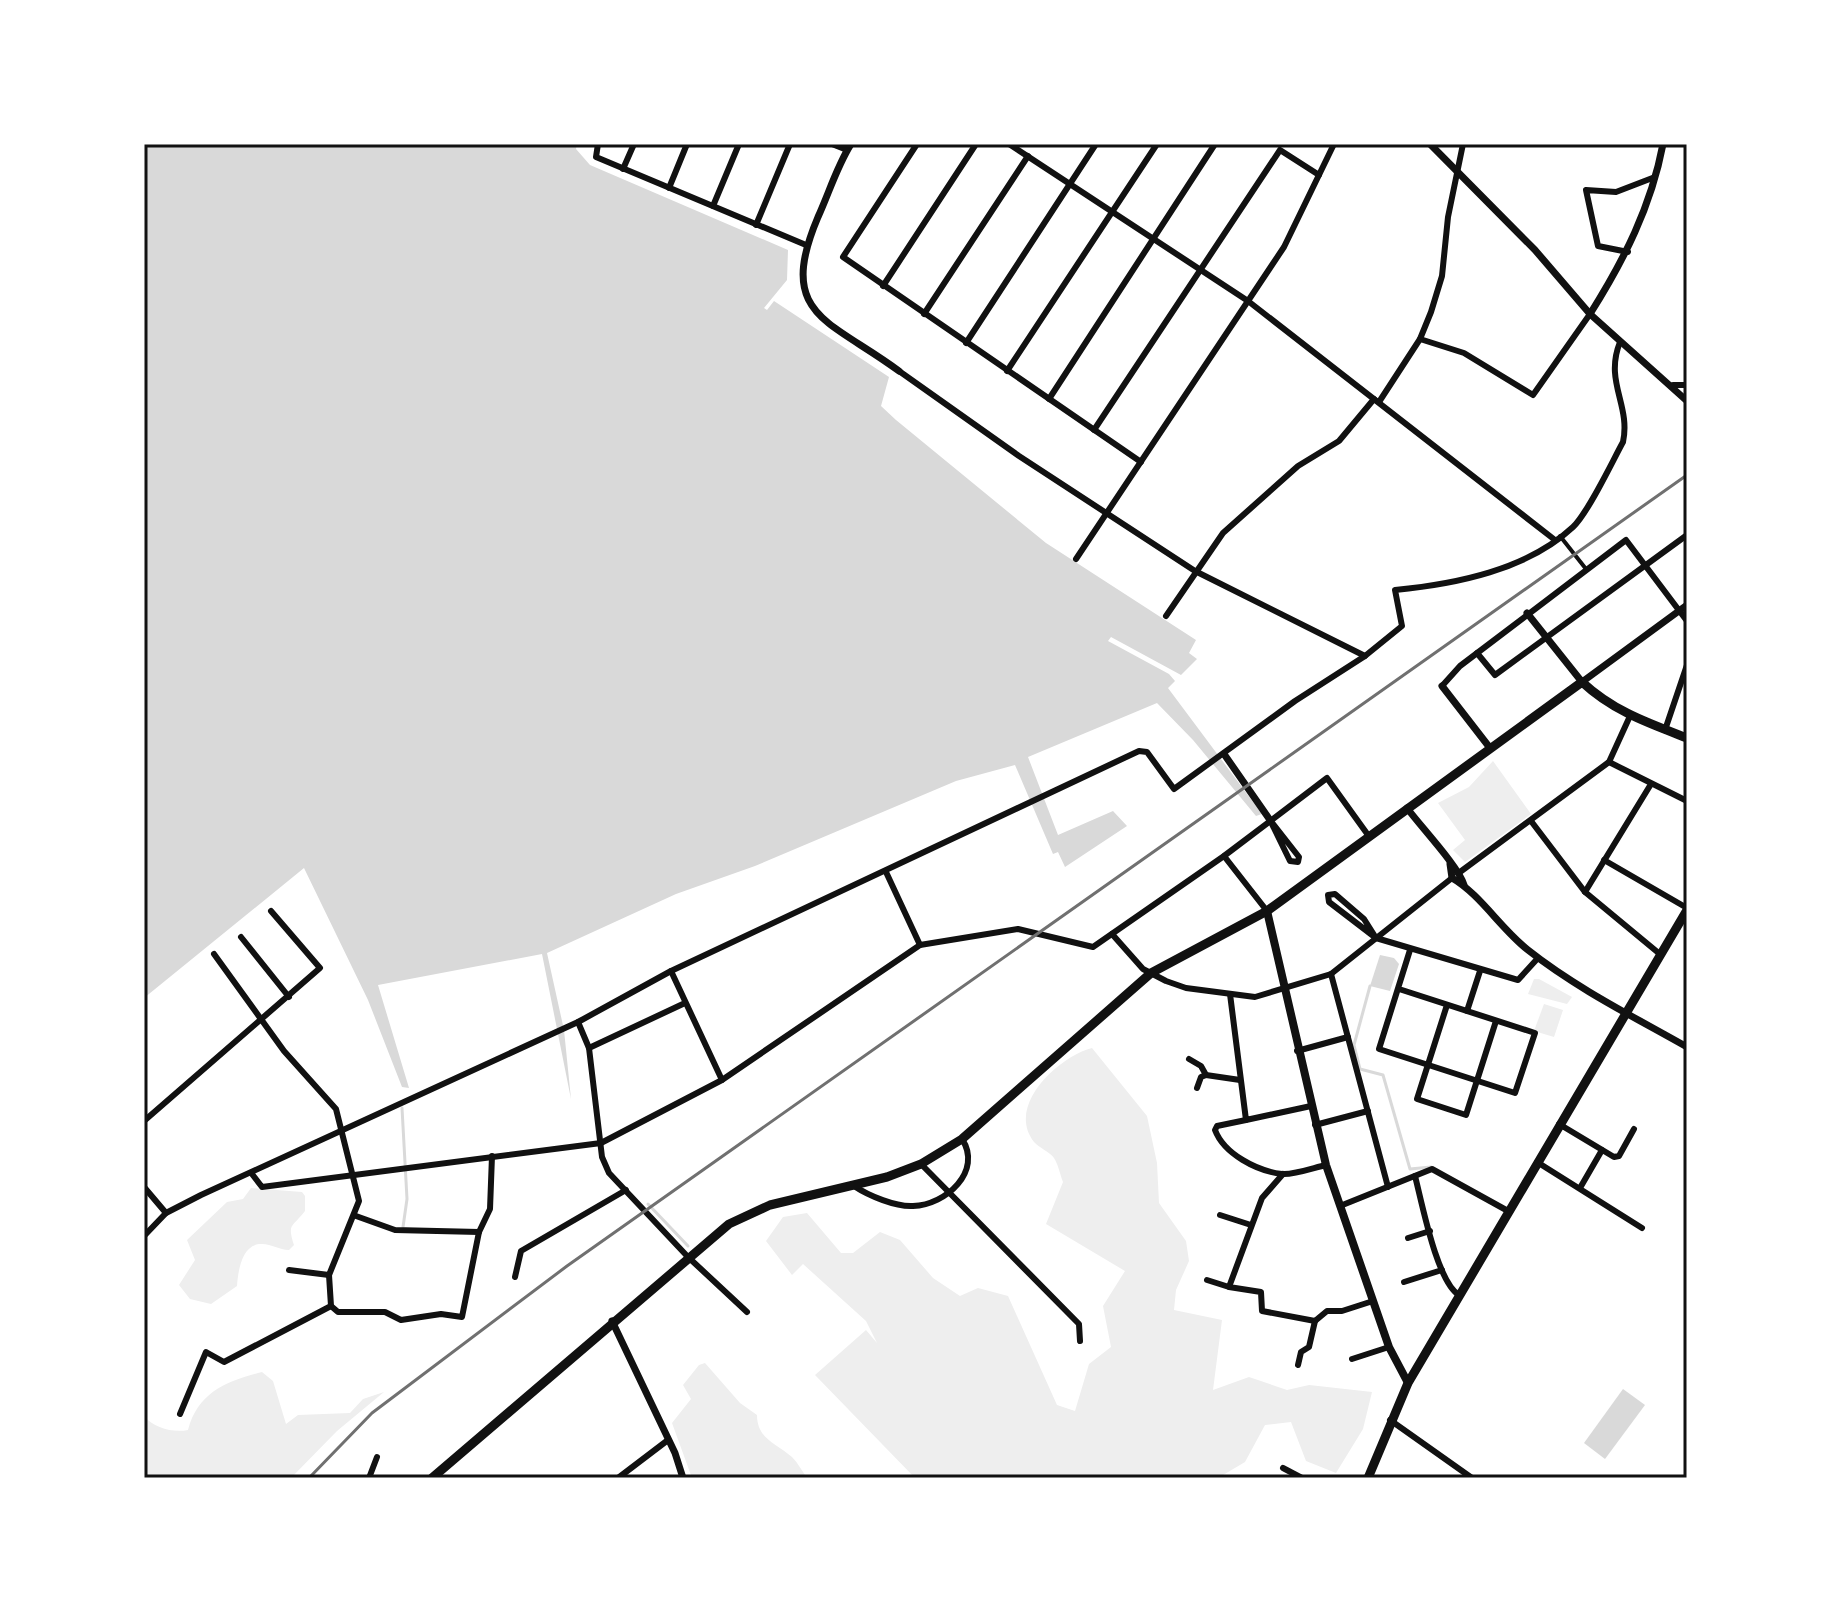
<svg xmlns="http://www.w3.org/2000/svg" width="1831" height="1622" font-family="Raleway,sans-serif">
<rect width="100%" height="100%" fill="#fff"/>
<g fill="#eee">
<path d="M1493,761L1531,814L1465,862L1453,850L1465,840L1438,803L1469,787Z"/>
<path d="M1534,979H1539L1572,997L1567,1004L1528,994Z"/>
<path d="M1544,1004L1563,1010L1554,1037L1534,1031Z"/>
<path d="M1092,1048L1147,1116L1157,1163L1159,1203L1186,1241L1189,1261L1176,1290L1174,1310L1222,1320L1213,1390L1249,1377L1287,1390L1309,1385L1372,1392L1363,1429L1336,1473L1306,1461L1291,1422L1265,1425L1245,1462L1218,1478H915L815,1375L866,1330L877,1343L866,1321L803,1264L792,1275L766,1241L783,1217L807,1213L841,1253H853L880,1232L900,1240L933,1278L960,1296L978,1288L1008,1296L1057,1405L1075,1411L1089,1364L1111,1347L1103,1306L1125,1271L1046,1224L1063,1182C1060,1174 1058,1164 1054,1158C1049,1151 1039,1148 1034,1142C1005,1105 1060,1056 1092,1048Z"/>
<path d="M251,1188L302,1192L305,1196V1211C292,1228 287,1223 294,1245L289,1250C279,1250 272,1244 262,1244C242,1243 238,1271 237,1286L211,1304L190,1299L179,1285L195,1260L187,1240L227,1202L243,1199Z"/>
<path d="M705,1363L740,1403L757,1415C757,1439 776,1443 792,1457C798,1463 802,1471 807,1478H692L672,1423L691,1399L683,1385L699,1365Z"/>
<path d="M262,1372L273,1381L286,1424L298,1415L350,1413L363,1399L384,1392L337,1431L291,1478H144V1416C154,1428 173,1433 188,1430C198,1392 227,1381 262,1372Z"/>
</g>
<g fill="#d9d9d9">
<path d="M144,144H577L576,149L590,165L788,250L787,280L764,308L767,310L774,301L889,377L881,406L896,420L1046,543L1196,640L1189,653L1197,659L1181,675L1111,637L1108,641L1169,674L1175,681L1168,688L1262,814L1256,816L1193,740L1157,703L1028,757L1058,835L1113,811L1127,826L1065,867L1058,852L1053,854L1015,765L956,781L755,866L676,894L547,953L564,1030L571,1099L542,954L378,985L409,1088L402,1087L368,1000L304,868L144,998Z"/>
<path d="M1380,955L1394,958L1399,964L1390,991L1370,986Z"/>
<path d="M1623,1389L1645,1405L1605,1459L1584,1443Z"/>
</g>
<g fill="none" stroke-linecap="round" stroke-linejoin="round">
<g stroke="#d9d9d9" stroke-width="3">
<path d="M1370,986L1354,1045L1360,1069L1383,1075L1410,1169L1431,1167"/>
<path d="M402,1108L407,1199L403,1227"/>
<path d="M648,1204L688,1246"/>
</g>
<path stroke="#111" stroke-width="4" d="M1560,536L1586,569"/>
<g stroke="#111" stroke-width="6">
<path d="M598,144L596,157L806,245"/>
<path d="M832,144L847,150"/>
<path d="M917,144L843,257L1141,462"/>
<path d="M1009,144L1248,301L1555,540"/>
<path d="M623,169L634,144"/>
<path d="M669,188L687,144"/>
<path d="M713,206L739,144"/>
<path d="M756,225L790,144"/>
<path d="M1628,252L1598,246L1586,190L1616,192L1655,177"/>
<path d="M883,286L976,144"/>
<path d="M924,314L1028,156"/>
<path d="M1420,339L1464,353L1533,395L1590,314"/>
<path d="M966,343L1096,144"/>
<path d="M899,371L1019,456L1195,571L1365,656"/>
<path d="M1007,371L1157,144"/>
<path d="M1673,385H1687"/>
<path d="M1049,399L1215,144"/>
<path d="M1379,402L1420,339L1431,312L1442,276L1448,217L1463,144"/>
<path d="M1094,430L1280,150L1319,175"/>
<path d="M1076,559L1284,247L1334,144"/>
<path d="M1166,616L1223,533L1298,466L1339,441L1374,399"/>
<path d="M1477,653L1495,675L1687,535"/>
<path d="M1442,686L1460,666L1626,540L1687,621"/>
<path d="M1665,730L1687,665"/>
<path d="M1609,762L1687,801"/>
<path d="M1270,820L1299,857L1298,862L1290,861Z"/>
<path d="M1531,821L1585,892L1661,955"/>
<path d="M1224,856L1267,911"/>
<path d="M1604,860L1687,908"/>
<path d="M886,872L920,945"/>
<path d="M1460,872L1609,762L1630,716"/>
<path d="M1585,892L1651,784"/>
<path d="M1112,934L1143,969L1166,981L1186,988L1255,997L1331,974L1452,878"/>
<path d="M241,937L289,997"/>
<path d="M1376,938L1364,919L1335,894L1328,895L1329,902L1376,938L1518,980L1538,958"/>
<path d="M214,954L284,1051L336,1109L359,1201L329,1275L331,1306L338,1312H385L401,1320L441,1314L462,1317L479,1232L490,1209L492,1156"/>
<path d="M671,971L722,1080"/>
<path d="M1331,974L1388,1187"/>
<path d="M1399,989L1535,1033L1515,1093L1379,1049L1410,950"/>
<path d="M1230,994L1246,1120L1311,1106"/>
<path d="M1447,1005L1417,1099L1466,1115L1496,1021"/>
<path d="M1467,1011L1480,971"/>
<path d="M578,1022L589,1048L602,1157L609,1173L688,1257L747,1312"/>
<path d="M589,1048L685,1003"/>
<path d="M1297,1051L1348,1037"/>
<path d="M1189,1059L1201,1066L1206,1075L1240,1080"/>
<path d="M1197,1088L1201,1077L1206,1075"/>
<path d="M1246,1120L1217,1126L1215,1130C1224,1154 1257,1171 1282,1174C1294,1175 1313,1168 1326,1165"/>
<path d="M144,1121L320,968L271,911"/>
<path d="M1559,1124L1614,1157L1619,1156L1634,1129"/>
<path d="M1315,1125L1368,1111"/>
<path d="M1537,1162L1642,1228"/>
<path d="M921,1164L1079,1324L1080,1341"/>
<path d="M252,1174L262,1187L601,1143L722,1080L920,945L1018,929L1093,947L1224,856L1327,778L1368,835"/>
<path d="M1283,1174L1262,1198L1229,1287L1261,1292L1262,1311L1315,1321L1327,1311H1342L1373,1301"/>
<path d="M1415,1176C1422,1203 1437,1282 1459,1295"/>
<path d="M854,1186C869,1196 896,1207 913,1206C946,1205 983,1171 962,1139"/>
<path d="M144,1187L166,1213"/>
<path d="M1580,1188L1602,1150"/>
<path d="M1340,1206L1432,1169L1508,1211"/>
<path d="M1220,1215L1251,1225"/>
<path d="M356,1216L395,1230L479,1232"/>
<path d="M144,1236L166,1213L201,1195L578,1022L671,971L1139,751L1147,752L1174,789L1295,701L1365,656L1402,626L1395,590C1456,584 1527,570 1573,527C1588,513 1612,462 1623,442C1631,405 1604,382 1620,342"/>
<path d="M1408,1238L1430,1231"/>
<path d="M289,1270L329,1275"/>
<path d="M515,1277L521,1251L626,1190"/>
<path d="M1207,1280L1229,1287"/>
<path d="M1404,1282L1442,1270"/>
<path d="M1352,1359L1389,1347"/>
<path d="M1298,1365L1301,1352L1309,1347L1315,1321"/>
<path d="M180,1414L206,1352L224,1362L331,1306"/>
<path d="M1390,1420L1472,1478"/>
<path d="M1283,1468L1302,1478"/>
<path d="M369,1478L377,1457"/>
<path d="M618,1478L668,1440"/>
</g>
<g stroke="#111" stroke-width="7">
<path d="M851,144C837,166 829,193 818,217C776,316 829,319 899,371"/>
<path d="M1430,144L1535,250L1590,314L1687,401"/>
<path d="M1590,314C1624,260 1651,207 1663,144"/>
<path d="M1527,613L1582,682L1687,605"/>
<path d="M1442,686L1490,748"/>
<path d="M1224,754L1270,820"/>
<path d="M1407,808C1421,827 1459,867 1464,885"/>
<path d="M1450,864L1452,878C1480,894 1501,929 1528,950C1576,988 1634,1017 1687,1047"/>
<path d="M612,1321L675,1453L683,1478"/>
</g>
<path stroke="#111" stroke-width="8" d="M1267,911L1326,1165L1389,1347L1408,1383"/>
<path stroke="#111" stroke-width="9" d="M1368,1478L1408,1383L1687,910"/>
<path stroke="#111" stroke-width="9" d="M432,1478L729,1224L770,1205L887,1177L921,1164L962,1139L1151,973L1267,911L1582,682C1613,711 1648,723 1687,738"/>
<path stroke="#707070" stroke-width="3" d="M309,1478L372,1413L567,1266L1687,475"/>
</g>
<rect width="1831" height="1622" fill="none" stroke="#ffffff" stroke-width="292"/>
<rect x="146" y="146" width="1539" height="1330" fill="none" stroke="#111" stroke-width="3"/>
</svg>
